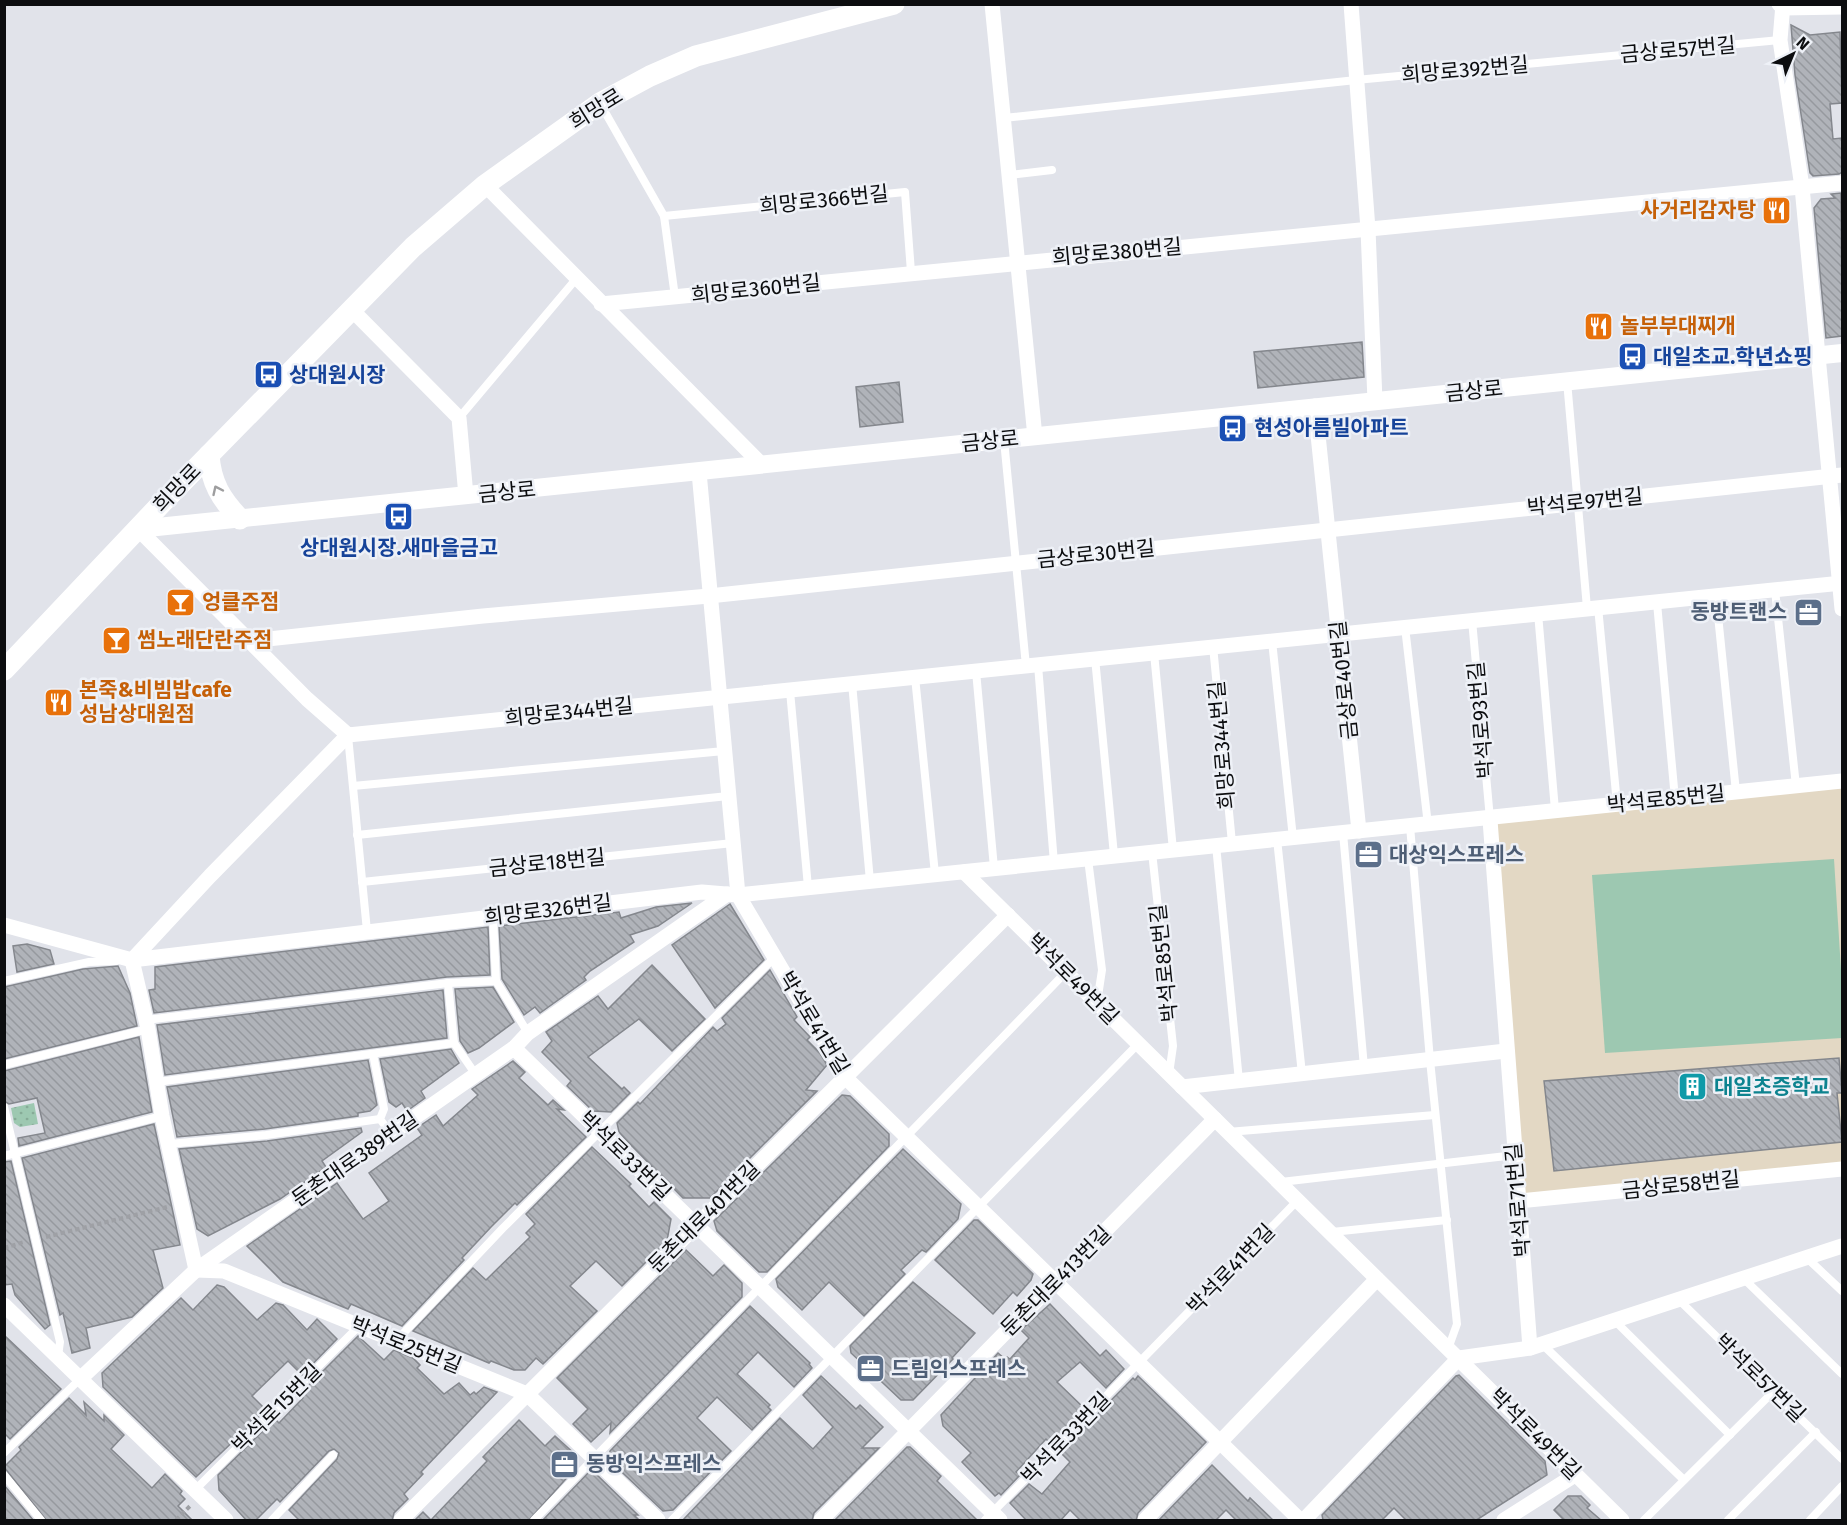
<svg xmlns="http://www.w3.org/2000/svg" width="1847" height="1525" font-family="'Fira Sans','Noto Sans KR',sans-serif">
<defs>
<pattern id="park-dots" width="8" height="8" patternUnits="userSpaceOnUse" patternTransform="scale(1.5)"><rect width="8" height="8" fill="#9dc8b1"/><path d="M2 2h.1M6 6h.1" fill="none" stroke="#86ab97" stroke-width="1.8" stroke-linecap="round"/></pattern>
<pattern id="building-back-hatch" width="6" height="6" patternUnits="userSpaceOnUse" patternTransform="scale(1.5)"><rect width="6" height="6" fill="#b0b3b9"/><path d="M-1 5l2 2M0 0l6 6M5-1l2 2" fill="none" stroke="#96999e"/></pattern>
</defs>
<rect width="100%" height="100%" fill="#e1e3ea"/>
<path fill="#e3d8c4" d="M1842,788V1168L1521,1198L1496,822Z"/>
<path fill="url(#park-dots)" d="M34,1103L38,1124L20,1127L14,1123L11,1108Z"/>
<path fill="#9dc8b1" d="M1834,859L1842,986V1038L1605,1053L1592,875Z"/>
<g fill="url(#building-back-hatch)" stroke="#84878d" stroke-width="1.5">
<path d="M1791,25L1810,35L1840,32L1842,103L1830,104L1833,139L1842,138V172L1839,174L1813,176L1810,173L1795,75Z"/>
<path d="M1841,193L1842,336L1826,338L1814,208L1821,199L1835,198L1831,194Z"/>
<path d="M1362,342L1364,377L1258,388L1254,352Z"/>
<path d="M899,382L903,422L860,427L856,387Z"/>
<path d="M692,903L658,926L630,935L634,942L590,971L584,977L586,980L540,1013L535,1007L524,1015L502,979L499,926L619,912L621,918L656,907Z"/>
<path d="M730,904L764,960L715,1008L672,945Z"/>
<path d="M488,927L490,975L447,977L154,1013L149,990L155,989V967Z"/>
<path d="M27,944L50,950L54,964L17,972L13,946Z"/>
<path d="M652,965L705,1019L672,1051L639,1019L588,1057L622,1089L624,1087L630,1093L611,1112L593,1111L567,1086L571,1081L542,1052L552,1041L546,1032L598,996L608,1009Z"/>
<path d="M118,966L130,993L137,1026L4,1059V987L83,969Z"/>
<path d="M770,970L797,1017L794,1020L810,1037L807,1040L820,1053L827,1065L806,1090L817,1091L710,1198H683L628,1142L619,1132L617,1123L638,1102L640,1104L713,1027L717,1031L726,1024L722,1018Z"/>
<path d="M493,987L514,1022L479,1048L468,1053L460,1041L455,989Z"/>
<path d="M443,990L447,1038L165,1075L157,1025Z"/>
<path d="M139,1037L152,1112L19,1146L18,1138L45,1133L37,1098L9,1104L4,1101V1071Z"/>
<path d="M451,1049L459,1063L421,1091L425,1098L407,1111L402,1103L396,1107L389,1102L380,1059Z"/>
<path d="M1839,1058L1842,1093H1837L1842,1142L1554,1171L1544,1081Z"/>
<path d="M368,1060L377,1105L370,1111L358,1113V1116L265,1129L177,1137L167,1087Z"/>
<path d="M513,1061L525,1072L519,1078L548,1105L553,1100L564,1110L557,1109L586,1137L517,1205L515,1203L491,1227L462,1258L464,1260L402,1326L351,1304L348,1309L283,1282L247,1246L337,1183L363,1219L389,1201L369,1173L422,1135L417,1128L436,1115L443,1126L478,1095L472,1089Z"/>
<path d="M842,1095L850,1096L889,1134V1146L767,1272H759L717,1231L714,1221Z"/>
<path d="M154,1124L180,1245L153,1250L163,1288L132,1317L86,1328L90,1348L72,1353L63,1313L60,1315L22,1158Z"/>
<path d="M361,1128L362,1132L322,1161L326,1167L280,1199L208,1236L197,1229L179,1149L267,1141Z"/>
<path d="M592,1147L631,1184L629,1186L649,1207L654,1202L671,1219L667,1241L622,1286L596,1261L570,1286L597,1311L543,1364L536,1358L525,1370H514L491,1361L489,1363L413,1331L473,1268L486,1280L530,1237L526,1233L535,1224L526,1214Z"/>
<path d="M903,1149L961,1204L958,1219L926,1252L922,1250L901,1270L905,1274L864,1316L829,1282L802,1310L778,1287L776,1279Z"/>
<path d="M11,1161L50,1325L45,1329L15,1295L12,1284L4,1285V1162Z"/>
<path d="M974,1220H978L1033,1274L1031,1280L1017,1296L1013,1292L993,1314L935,1260Z"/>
<path d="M686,1250L713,1276L724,1265L742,1283V1297L610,1433L611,1423L591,1442L573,1424L588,1409L557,1378Z"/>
<path d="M913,1282L975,1333L952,1358L953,1359L913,1400H901L851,1353L850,1346Z"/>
<path d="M217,1285L224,1287L257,1320L276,1303L283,1305L307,1330L317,1319L337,1339L302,1375L288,1361L252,1396L266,1410L196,1477L103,1387L102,1373L181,1298L193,1310Z"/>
<path d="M1050,1304L1100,1356L1106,1350L1124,1369L1106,1388L1080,1362L1057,1382L1085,1409L1051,1444L1046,1439L1016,1472L1020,1475L1001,1495L999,1493L995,1496L962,1462L971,1453L943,1426L941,1415L998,1353L1005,1359L1007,1357L1010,1359L1029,1338L1021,1330Z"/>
<path d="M750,1306L810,1363L809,1364L812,1368L794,1387L758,1352L737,1374L770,1405L768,1407L771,1410L752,1430L717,1397L697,1418L731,1451L673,1510L663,1511L609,1460L610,1451Z"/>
<path d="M4,1335L61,1389L10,1439L4,1433Z"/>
<path d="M358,1336L384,1360L394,1350L413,1358L420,1365L417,1368L444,1394L459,1383L470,1395L474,1392L476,1394L484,1387L497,1392L421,1472L423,1474L404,1494L408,1499L394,1513L392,1521H300L289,1510L337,1459L339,1453L334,1449L329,1451L280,1502L277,1499L255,1521H247L219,1490L218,1475L275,1419L279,1423L303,1398L301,1395L310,1384Z"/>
<path d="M1459,1375L1545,1461L1547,1475L1475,1521H1407L1394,1508L1381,1521L1323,1520L1322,1515L1456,1376Z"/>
<path d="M821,1376L856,1409L860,1405L883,1427L862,1448H879L814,1513L812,1521H682L780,1418L813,1449L833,1427L803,1395Z"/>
<path d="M1138,1376L1206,1442L1138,1513L1136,1521H1081L1070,1510L1060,1521H1027L1010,1503L1029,1484L1042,1494L1070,1462L1060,1452L1133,1378L1135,1380Z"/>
<path d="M69,1398L86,1415L84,1402L104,1421V1415L124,1435L111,1449L152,1488L165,1474L182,1491L180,1494L185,1499L178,1506L193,1521H47L4,1467L21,1450L19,1447Z"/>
<path d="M519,1420L545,1446L555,1436L577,1456L563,1469L573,1471L528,1521H414L423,1512L431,1520L487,1461L483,1457Z"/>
<path d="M907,1447H910L941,1476L937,1481L978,1521H834Z"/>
<path d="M1212,1465L1248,1501L1250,1498L1274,1521H1237L1226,1510L1215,1521H1158Z"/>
<path d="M588,1473L597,1475L638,1515H634L640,1521H542Z"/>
<path d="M4,1485L34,1521H4Z"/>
<path d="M1568,1496H1581L1590,1505L1587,1508L1602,1521H1565L1554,1510Z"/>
</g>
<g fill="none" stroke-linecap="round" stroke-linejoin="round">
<g stroke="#9ea0a5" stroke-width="4" stroke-dasharray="4.5 3" stroke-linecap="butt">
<path d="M46,1237L167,1207"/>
<path d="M4,1248L24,1242"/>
<path d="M176,1520L190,1506"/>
</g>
<g stroke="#fff" stroke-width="8">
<path d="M601,105L664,216L675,297"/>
<path d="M1004,118L1356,80L1780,40"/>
<path d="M1009,175L1052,170"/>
<path d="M664,216L905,192L911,272"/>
<path d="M1567,381L1587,608"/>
<path d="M459,418L576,279"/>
<path d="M1004,440L1026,666"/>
<path d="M1775,590L1796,786"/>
<path d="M1716,596L1736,792"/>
<path d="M1657,603L1675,799"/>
<path d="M1598,607L1617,804"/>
<path d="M1538,613L1555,810"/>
<path d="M1472,620L1490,819"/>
<path d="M1405,627L1428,825"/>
<path d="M1272,641L1293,838"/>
<path d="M1213,646L1232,843"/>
<path d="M1154,653L1173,850"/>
<path d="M1095,658L1114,855"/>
<path d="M1038,665L1054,863"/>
<path d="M976,671L994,868"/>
<path d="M915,677L935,874"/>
<path d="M852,683L870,881"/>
<path d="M790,691L808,887"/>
<path d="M348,736L367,931"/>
<path d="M353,786L724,751"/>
<path d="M1410,826L1430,1060L1457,1324L1448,1349"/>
<path d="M1343,833L1364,1067"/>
<path d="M357,835L728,796"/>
<path d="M1277,839L1302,1074"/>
<path d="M1216,845L1239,1081"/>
<path d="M1152,852L1173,1046L1169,1074"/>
<path d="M1088,859L1102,970L1097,1003"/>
<path d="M362,882L733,843"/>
<path d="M493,916L496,981L528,1033"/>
<path d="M4,981L89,962L116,961"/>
<path d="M448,983L454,1043L476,1075"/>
<path d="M146,1020L448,983L496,981"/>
<path d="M373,1054L384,1109L380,1119L391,1134"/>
<path d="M4,1065L148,1029"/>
<path d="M157,1082L454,1043"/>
<path d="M4,1107L60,1342L58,1356"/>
<path d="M1228,1132L1435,1115"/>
<path d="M169,1144L266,1135L380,1119"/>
<path d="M4,1156L162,1116"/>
<path d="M1281,1182L1515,1155"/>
<path d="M1332,1232L1447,1220"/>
<path d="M1808,1259L1842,1291"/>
<path d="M1743,1278L1842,1374"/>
<path d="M1679,1300L1842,1459"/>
<path d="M1615,1321L1730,1435"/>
<path d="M396,1341L503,1228L775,957"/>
<path d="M1543,1345L1684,1480"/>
<path d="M4,1453L80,1379"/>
<path d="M4,1475L41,1520"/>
<path d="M195,1490L359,1326"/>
<path d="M272,1520L333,1455"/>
<path d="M534,1520L1066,972"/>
<path d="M672,1520L1138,1044"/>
<path d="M985,1520L1297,1201"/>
<path d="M1644,1520L1774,1391"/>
<path d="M1728,1520L1816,1432"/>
<path d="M1810,1520L1842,1486"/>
</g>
<g stroke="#fff" stroke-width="15">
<path d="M992,4L1035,437"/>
<path d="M1351,4L1368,229L1375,401"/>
<path d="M1779,4L1783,8L1842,7"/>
<path d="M1783,4L1780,40L1802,187L1842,609"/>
<path d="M485,185L762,465"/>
<path d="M601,304L1842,183"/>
<path d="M353,311L459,418L466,496"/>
<path d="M1315,406L1359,831"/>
<path d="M699,472L738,895L846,1078L1300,1520"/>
<path d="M138,529L307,699L348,735"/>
<path d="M249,641L483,616L709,596L1842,475"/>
<path d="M1490,820L1530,1348"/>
<path d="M964,872L1622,1520"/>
<path d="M4,925L132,960L702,892L738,895L1842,781"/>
<path d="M132,960L210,876L348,735L1842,583"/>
<path d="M132,960L148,1029L162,1116L196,1270"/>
<path d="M514,1048L1000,1520"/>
<path d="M1182,1087L1506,1051"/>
<path d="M1519,1201L1842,1169"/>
<path d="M196,1270L224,1271L527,1394L658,1520"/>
<path d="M4,1305L226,1520"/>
<path d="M80,1379L196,1270L514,1048L528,1033L727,894"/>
<path d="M401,1520L1008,915"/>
<path d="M821,1520L1215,1119"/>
<path d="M1145,1520L1377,1279"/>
<path d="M1304,1520L1459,1358L1530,1348L1842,1246"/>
<path d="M1504,1520L1575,1475"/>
</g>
<path stroke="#fff" stroke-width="18" d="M138,529L1842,353"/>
<g stroke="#fff" stroke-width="21">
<path d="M209,455C211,483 221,499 240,519"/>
<path d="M4,670L161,504L413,247L485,185L600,103L650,76L696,56L894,4"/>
</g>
</g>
<defs><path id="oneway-chevron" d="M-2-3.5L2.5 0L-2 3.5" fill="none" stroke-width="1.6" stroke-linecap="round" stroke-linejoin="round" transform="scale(1.5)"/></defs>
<use stroke="#9e9e9f" href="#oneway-chevron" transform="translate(217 490) rotate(-115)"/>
<defs>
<symbol id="restaurant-square" viewBox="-11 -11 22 22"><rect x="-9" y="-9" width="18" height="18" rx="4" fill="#e8710a" stroke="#eef1f7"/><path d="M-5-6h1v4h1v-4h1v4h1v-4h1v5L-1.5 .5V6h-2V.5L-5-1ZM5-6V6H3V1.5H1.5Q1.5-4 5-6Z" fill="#fff"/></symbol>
<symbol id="bus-square" viewBox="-11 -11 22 22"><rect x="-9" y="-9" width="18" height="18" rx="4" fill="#1a4fb4" stroke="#eef1f7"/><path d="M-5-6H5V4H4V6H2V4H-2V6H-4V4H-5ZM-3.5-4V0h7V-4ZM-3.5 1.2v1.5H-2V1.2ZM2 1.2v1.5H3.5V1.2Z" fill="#fff"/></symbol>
<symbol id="bar-square" viewBox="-11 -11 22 22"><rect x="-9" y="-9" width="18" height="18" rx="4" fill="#e8710a" stroke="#eef1f7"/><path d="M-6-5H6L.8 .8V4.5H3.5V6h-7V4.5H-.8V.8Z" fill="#fff"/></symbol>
<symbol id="office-square" viewBox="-11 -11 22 22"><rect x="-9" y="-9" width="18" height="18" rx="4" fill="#5c6f8a" stroke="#eef1f7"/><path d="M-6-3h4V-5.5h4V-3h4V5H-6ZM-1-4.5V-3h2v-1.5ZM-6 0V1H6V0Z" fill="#fff"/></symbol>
<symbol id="building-square" viewBox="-11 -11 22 22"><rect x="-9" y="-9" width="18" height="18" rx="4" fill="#0f9aa8" stroke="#eef1f7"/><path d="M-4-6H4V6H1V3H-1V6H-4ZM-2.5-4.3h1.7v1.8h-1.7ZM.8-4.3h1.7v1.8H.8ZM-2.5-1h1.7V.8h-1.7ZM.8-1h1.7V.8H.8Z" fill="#fff"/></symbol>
</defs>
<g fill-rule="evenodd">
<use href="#restaurant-square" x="1760" y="194" width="33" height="33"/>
<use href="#restaurant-square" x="1582" y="310" width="33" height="33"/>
<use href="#bus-square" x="1616" y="340" width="33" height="33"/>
<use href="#bus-square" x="252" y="358" width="33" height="33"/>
<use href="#bus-square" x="1216" y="412" width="33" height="33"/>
<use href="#bus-square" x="382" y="500" width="33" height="33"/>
<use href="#bar-square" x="164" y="586" width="33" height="33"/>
<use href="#office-square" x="1792" y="596" width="33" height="33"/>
<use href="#bar-square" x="100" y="624" width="33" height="33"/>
<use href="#restaurant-square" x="42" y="686" width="33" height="33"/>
<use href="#office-square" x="1352" y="838" width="33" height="33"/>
<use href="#building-square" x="1676" y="1070" width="33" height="33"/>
<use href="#office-square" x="854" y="1352" width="33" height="33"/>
<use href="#office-square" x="548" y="1448" width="33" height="33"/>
</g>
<g text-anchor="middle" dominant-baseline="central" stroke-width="5" stroke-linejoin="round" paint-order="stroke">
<g font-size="21" fill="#0c0d0f" stroke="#eef1f7">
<text transform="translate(1678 50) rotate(-5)">금상로57번길</text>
<text transform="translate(1465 70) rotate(-5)">희망로392번길</text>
<text transform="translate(596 109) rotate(-32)">희망로</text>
<text transform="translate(824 200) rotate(-6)">희망로366번길</text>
<text transform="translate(1117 252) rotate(-5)">희망로380번길</text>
<text transform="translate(756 289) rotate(-6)">희망로360번길</text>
<text transform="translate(1474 391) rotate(-6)">금상로</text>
<text transform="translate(990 441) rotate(-6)">금상로</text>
<text transform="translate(177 488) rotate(-46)">희망로</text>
<text transform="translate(507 492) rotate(-6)">금상로</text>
<text transform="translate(1585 502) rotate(-6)">박석로97번길</text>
<text transform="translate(1096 554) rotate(-6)">금상로30번길</text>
<text transform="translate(1344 680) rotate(-96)">금상로40번길</text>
<text transform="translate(569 712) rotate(-6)">희망로344번길</text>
<text transform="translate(1481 720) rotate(-95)">박석로93번길</text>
<text transform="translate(1222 745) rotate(-95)">희망로344번길</text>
<text transform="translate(1666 799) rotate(-6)">박석로85번길</text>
<text transform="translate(547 863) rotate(-6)">금상로18번길</text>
<text transform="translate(548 910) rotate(-7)">희망로326번길</text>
<text transform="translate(1164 963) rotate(-96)">박석로85번길</text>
<text transform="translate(1073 979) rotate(45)">박석로49번길</text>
<text transform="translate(814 1023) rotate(59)">박석로41번길</text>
<text transform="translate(625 1156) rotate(44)">박석로33번길</text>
<text transform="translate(355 1159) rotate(-35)">둔촌대로389번길</text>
<text transform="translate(1681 1185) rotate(-6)">금상로58번길</text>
<text transform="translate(1518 1200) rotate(-95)">박석로71번길</text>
<text transform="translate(704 1217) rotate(-45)">둔촌대로401번길</text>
<text transform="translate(1231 1269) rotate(-46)">박석로41번길</text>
<text transform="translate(1056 1281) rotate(-45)">둔촌대로413번길</text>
<text transform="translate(406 1345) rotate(22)">박석로25번길</text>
<text transform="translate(1760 1378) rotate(44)">박석로57번길</text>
<text transform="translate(277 1408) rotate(-45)">박석로15번길</text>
<text transform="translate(1535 1434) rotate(45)">박석로49번길</text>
<text transform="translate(1066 1438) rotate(-46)">박석로33번길</text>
</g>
<g font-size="21" font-weight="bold" fill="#c56008" stroke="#eef1f7" text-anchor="start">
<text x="1756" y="210" text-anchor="end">사거리감자탕</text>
<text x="1620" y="326">놀부부대찌개</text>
<text x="202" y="602">엉클주점</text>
<text x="137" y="640">썸노래단란주점</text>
<text x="79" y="690">본죽&amp;비빔밥cafe<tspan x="79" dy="24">성남상대원점</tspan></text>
</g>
<g font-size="21" font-weight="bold" fill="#164399" stroke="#eef1f7" text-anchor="start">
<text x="1653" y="357">대일초교.학년쇼핑</text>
<text x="289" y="375">상대원시장</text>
<text x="1254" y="428">현성아름빌아파트</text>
<text x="399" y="548" text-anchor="middle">상대원시장.새마을금고</text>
</g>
<g font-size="21" font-weight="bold" fill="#4e5e75" stroke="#eef1f7" text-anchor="start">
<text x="1787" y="612" text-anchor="end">동방트랜스</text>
<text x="1389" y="855">대상익스프레스</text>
<text x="891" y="1369">드림익스프레스</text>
<text x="586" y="1464">동방익스프레스</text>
</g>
<g font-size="21" font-weight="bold" fill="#0d838f" stroke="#eef1f7" text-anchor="start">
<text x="1714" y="1087">대일초증학교</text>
</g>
</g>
<rect width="1847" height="1525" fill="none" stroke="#0c0d0f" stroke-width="12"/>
<g transform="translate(1793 54) rotate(43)" stroke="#eef1f7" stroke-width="4.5" paint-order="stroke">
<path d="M0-4.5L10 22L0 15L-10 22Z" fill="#0c0d0f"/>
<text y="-9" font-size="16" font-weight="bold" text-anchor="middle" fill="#0c0d0f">N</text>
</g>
</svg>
